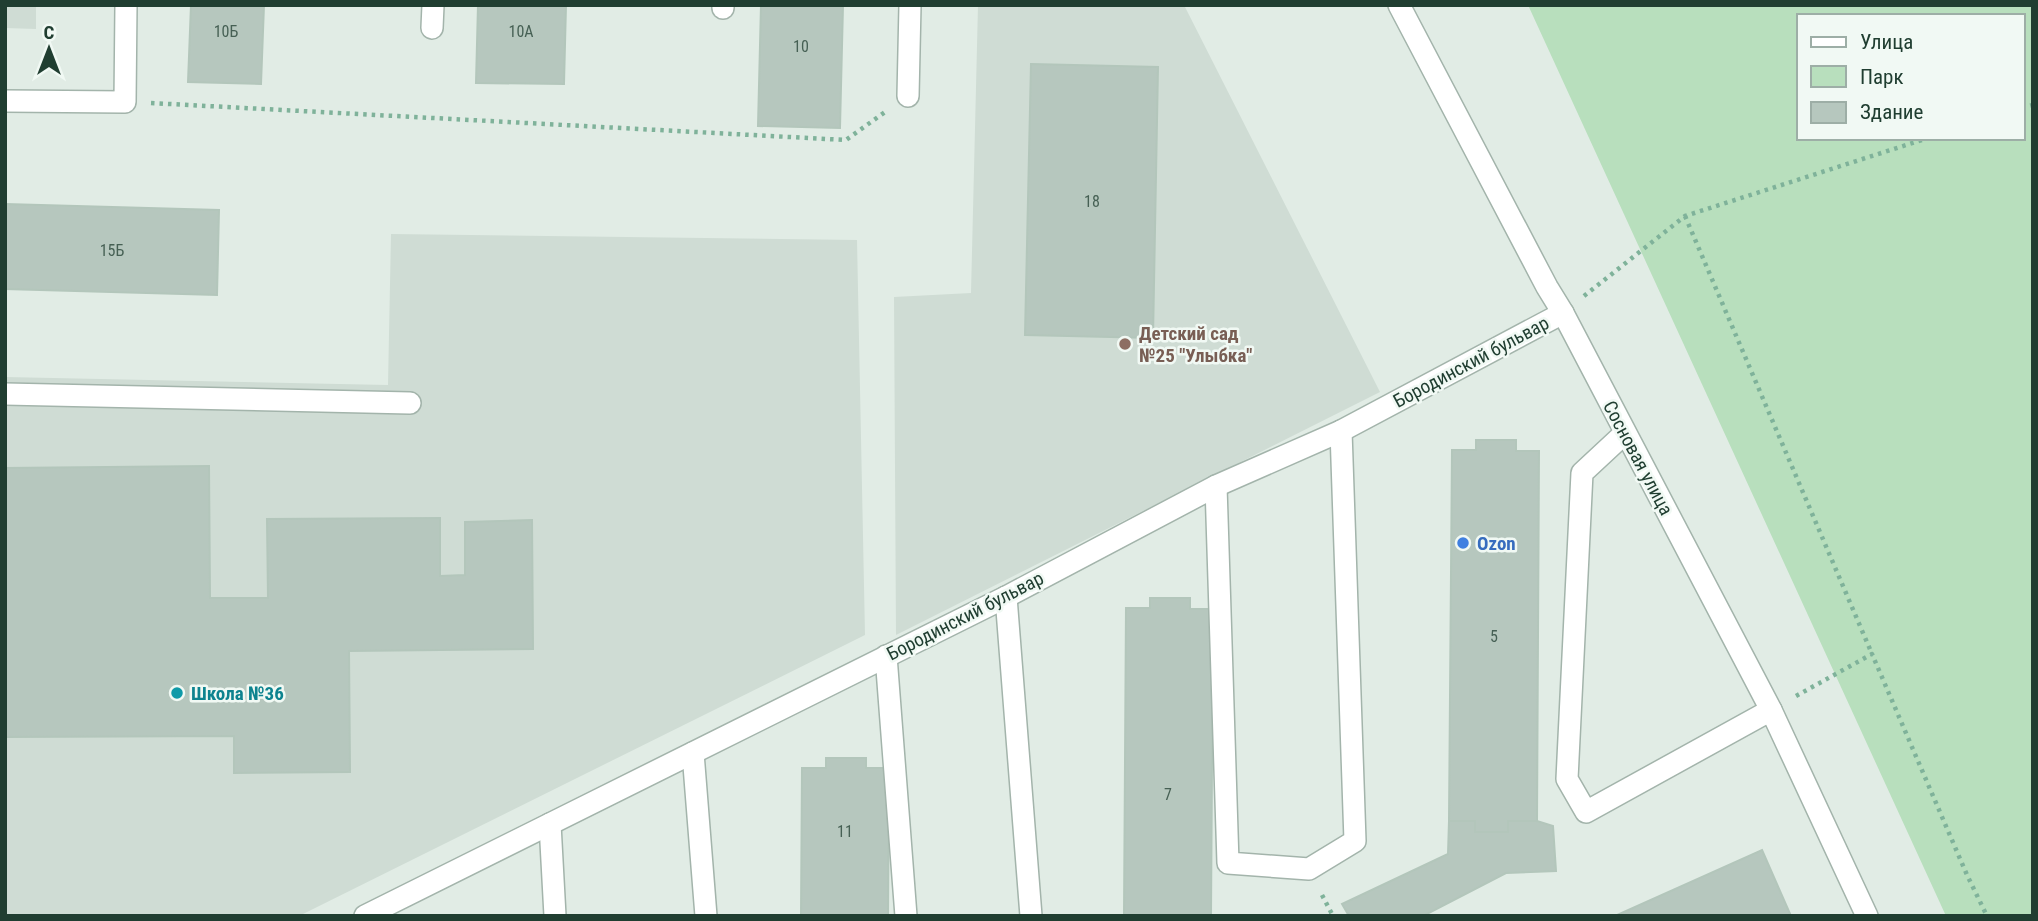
<svg xmlns="http://www.w3.org/2000/svg" width="2038" height="921" font-family="'Roboto Condensed',sans-serif">
<rect width="100%" height="100%" fill="#e1ece5"/>
<g fill="#cfdcd4">
<path d="M5,5H36V29L5,28Z"/>
<path d="M978,5H1184L1380,392L896,635L894,297L971,293Z"/>
<path d="M391,234L857,240L865,635L299,916H5V377L388,385Z"/>
</g>
<path fill="#b8dfbd" fill-rule="evenodd" d="M1528,5H2033V916H1946ZM1798,16H2022V138H1798Z"/>
<g fill="#b6c7be" stroke="#b3c6bb" stroke-width="2">
<path d="M191,5H264L261,84L188,82Z"/>
<path d="M478,5H566L564,84L476,83Z"/>
<path d="M761,5H843L840,128L758,126Z"/>
<path d="M1031,64L1158,67L1153,338L1025,335Z"/>
<path d="M5,204L219,210L217,295L5,289Z"/>
<path d="M1476,440H1516V451H1539L1537,821H1508V832H1475V821H1449L1452,450H1476Z"/>
<path d="M209,466L210,598H268L267,519L440,518V576L465,575V522L532,520L533,649L349,651L350,772L234,773V736L5,737V916V468Z"/>
<path d="M1150,598H1190V609H1213L1211,916H1124L1126,608H1150Z"/>
<path d="M826,758H866V768H889L888,916H801L802,768H826Z"/>
<path d="M1449,821H1475V832H1508V821H1537L1553,826L1556,871L1506,873L1423,916H1349L1342,904L1448,854Z"/>
<path d="M1762,850L1791,916H1615Z"/>
</g>
<g fill="none" stroke-linecap="round" stroke-linejoin="round">
<defs>
<g id="minor">
<path d="M1399,5L1547,287L1563,313L1771,710L1867,916"/>
<path d="M723,8V5"/>
<path d="M432,28L433,5"/>
<path d="M908,96L910,5"/>
<path d="M5,101L125,102L126,5"/>
<path d="M5,394L410,403"/>
<path d="M1625,433L1582,473L1567,779L1586,812L1771,710"/>
<path d="M1216,486L1228,863L1309,869L1355,841L1341,431"/>
<path d="M1006,597L1031,916"/>
<path d="M886,656L906,916"/>
<path d="M693,753L706,916"/>
<path d="M550,824L555,916"/>
<path d="M365,916L1006,597L1216,486L1341,431L1563,313"/>
</g>
</defs>
<use href="#minor" stroke="#a3b4ab" stroke-width="24"/>
<g stroke="#7fb29a" stroke-width="4.5" stroke-dasharray="3.5 5" stroke-linecap="butt">
<path d="M151,103L846,140L885,112"/>
<path d="M2022,108L2033,105"/>
<path d="M1685,216L1872,654"/>
<path d="M1584,296L1685,216L1928,138"/>
<path d="M1796,696L1872,654L1967,875L1987,916"/>
<path d="M1322,895L1333,916"/>
</g>
<use href="#minor" stroke="#fff" stroke-width="21"/>
</g>
<circle fill="#8d6e63" stroke="#f1f9f4" stroke-width="2.5" cx="1125" cy="344" r="7"/>
<circle fill="#3f7fe0" stroke="#f1f9f4" stroke-width="2.5" cx="1463" cy="543" r="7"/>
<circle fill="#0f9aa8" stroke="#f1f9f4" stroke-width="2.5" cx="177" cy="693" r="7"/>
<g text-anchor="middle" dominant-baseline="central" stroke-width="5" stroke-linejoin="round" paint-order="stroke">
<g font-size="16" fill="#466054">
<text x="226" y="31">10Б</text>
<text x="521" y="31">10А</text>
<text x="801" y="46">10</text>
<text x="1092" y="201">18</text>
<text x="112" y="250">15Б</text>
<text x="1494" y="636">5</text>
<text x="1168" y="794">7</text>
<text x="845" y="831">11</text>
</g>
<g font-size="19" font-weight="bold" fill="#785e54" stroke="#f1f9f4" text-anchor="start">
<text x="1139" y="333">Детский сад<tspan x="1139" dy="22">№25 "Улыбка"</tspan></text>
</g>
<g font-size="19" fill="#203e31" stroke="#f1f9f4">
<text transform="translate(1471 362) rotate(-28)">Бородинский бульвар</text>
<text transform="translate(1638 458) rotate(62)">Сосновая улица</text>
<text transform="translate(965 616) rotate(-27)">Бородинский бульвар</text>
</g>
<g font-size="19" font-weight="bold" fill="#366cbe" stroke="#f1f9f4" text-anchor="start">
<text x="1477" y="543">Ozon</text>
</g>
<g font-size="19" font-weight="bold" fill="#0d838f" stroke="#f1f9f4" text-anchor="start">
<text x="191" y="693">Школа №36</text>
</g>
</g>
<rect width="2038" height="921" fill="none" stroke="#203e31" stroke-width="14"/>
<rect x="1797" y="14" width="228" height="126" fill="#f1f9f4" stroke="#9daea6" stroke-width="2"/>
<rect x="1811" y="37" width="35" height="10" fill="#ffffff" stroke="#9daea6" stroke-width="2"/>
<text x="1860" y="49" font-size="21" fill="#203e31">Улица</text>
<rect x="1811" y="66" width="35" height="21" fill="#b8dfbd" stroke="#9daea6" stroke-width="2"/>
<text x="1860" y="84" font-size="21" fill="#203e31">Парк</text>
<rect x="1811" y="102" width="35" height="21" fill="#b6c7be" stroke="#9daea6" stroke-width="2"/>
<text x="1860" y="119" font-size="21" fill="#203e31">Здание</text>
<g transform="translate(49 49)" stroke="#f1f9f4" stroke-width="5" paint-order="stroke">
<path d="M0-5L12 26L0 18L-12 26Z" fill="#203e31"/>
<text y="-10" font-size="19" font-weight="bold" text-anchor="middle" fill="#203e31">С</text>
</g>
</svg>
